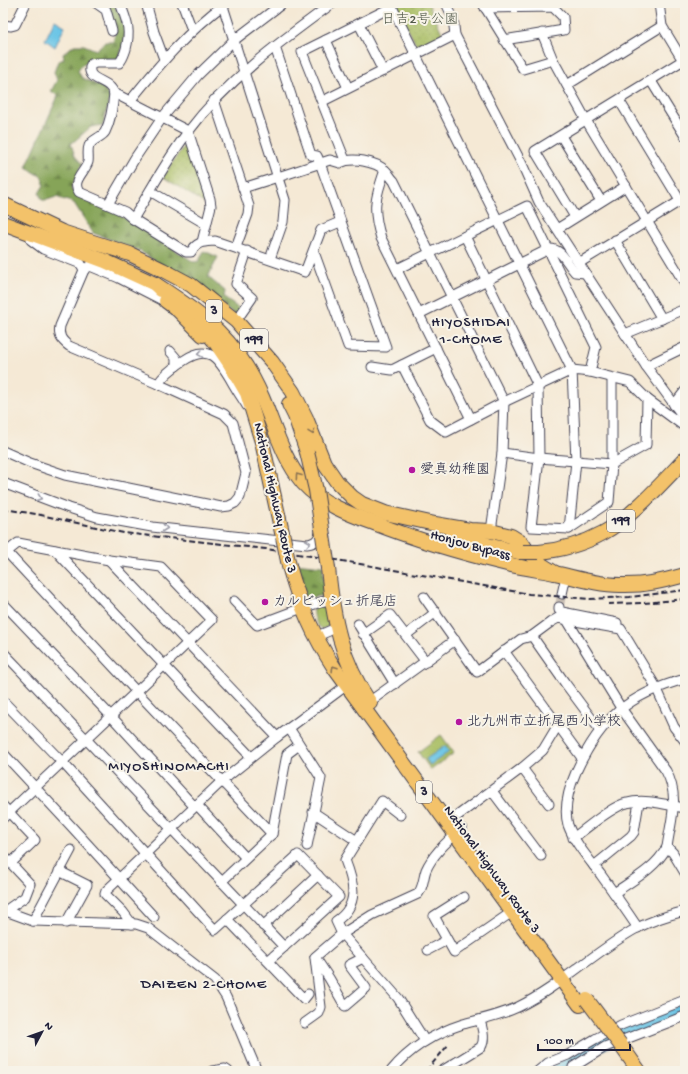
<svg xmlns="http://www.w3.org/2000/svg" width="688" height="1074" font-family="'Gochi Hand','Klee One',sans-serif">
<defs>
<pattern id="forest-firs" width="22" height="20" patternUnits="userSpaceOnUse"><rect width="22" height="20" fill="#86a458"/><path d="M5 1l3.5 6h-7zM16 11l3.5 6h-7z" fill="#6d854a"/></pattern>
<pattern id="park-dots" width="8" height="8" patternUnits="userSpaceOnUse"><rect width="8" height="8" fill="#a8bd62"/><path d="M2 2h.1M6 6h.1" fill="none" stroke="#90a256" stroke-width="1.8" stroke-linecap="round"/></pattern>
</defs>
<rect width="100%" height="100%" fill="#f7f3e8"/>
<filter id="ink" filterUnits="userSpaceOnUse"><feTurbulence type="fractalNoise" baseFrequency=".025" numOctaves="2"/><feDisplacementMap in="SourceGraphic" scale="8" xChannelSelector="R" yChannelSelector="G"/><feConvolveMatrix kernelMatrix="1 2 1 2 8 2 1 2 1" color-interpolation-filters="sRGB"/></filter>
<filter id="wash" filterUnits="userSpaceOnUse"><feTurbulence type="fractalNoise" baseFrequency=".012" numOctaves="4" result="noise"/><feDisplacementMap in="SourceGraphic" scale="16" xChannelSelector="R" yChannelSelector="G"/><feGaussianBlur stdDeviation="0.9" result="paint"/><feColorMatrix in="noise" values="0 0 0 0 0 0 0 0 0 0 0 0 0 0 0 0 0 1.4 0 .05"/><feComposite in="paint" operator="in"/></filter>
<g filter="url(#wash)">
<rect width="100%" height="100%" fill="#f5e9d5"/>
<g fill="#a8bd62" stroke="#65704e">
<path d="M321,605L326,608L329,624L328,627L322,629C316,625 313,616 314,609Z"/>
<path d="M441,735L454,753L431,770L418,752Z"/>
</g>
<g fill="url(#forest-firs)" stroke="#54634a">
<path d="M105,3H114L127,30L119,59L97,60L82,65L78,71L82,78L104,88L110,98L103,125L91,127L71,144L75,156L82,164L71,189L79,196L112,210L194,262L199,261L204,251L218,257L208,277L225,291L224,298L244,312L241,319L140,251L93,233L74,203L56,197L47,200H42L39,193L44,185L42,177L26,167L58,96L51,91L57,80L54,72L58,61L64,59L63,54L74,45H84L96,50L105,42H113L116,29Z"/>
<path d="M294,563L323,566L325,594L324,596H318L308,600L306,598Z"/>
</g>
<g fill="url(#park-dots)" stroke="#65704e">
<path d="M395,3H428L444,37L418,49Z"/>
<path d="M187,141L207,205L163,177Z"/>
</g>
<g fill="#69c4e6" stroke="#467390">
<path d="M55,20L65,26L55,47L45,40Z"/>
<path d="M445,746L449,752L430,765L426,759Z"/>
<path d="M685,1003V1013L556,1071H543L620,1028Z"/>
</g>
</g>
<g filter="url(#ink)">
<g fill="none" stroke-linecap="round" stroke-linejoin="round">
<path stroke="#cbc1b6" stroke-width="9" stroke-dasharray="9 4.5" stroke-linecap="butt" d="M559,607L562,594"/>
<defs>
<g id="minor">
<path d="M96,3L106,10L112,31"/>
<path d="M120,3C127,22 131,29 126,49C124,55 123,59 119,63H96L91,64C85,79 103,79 110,87C112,89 113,91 114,93L188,131L210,199L211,206L202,242"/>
<path d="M146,3L154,32L164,59"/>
<path d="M182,3L192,30"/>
<path d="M222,3L285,200L283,222L270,259"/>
<path d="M390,3L572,370L576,461L569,529"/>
<path d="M446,3L453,18L455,35L522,164L539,202L646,366L685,419"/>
<path d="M659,3L662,26L685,64"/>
<path d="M483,4L523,69L553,60"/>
<path d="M485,8L553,7L563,17L564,30L504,40"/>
<path d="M359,24L383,71"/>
<path d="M3,25L11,26L15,25L26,3"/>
<path d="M542,33L553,60L586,120L685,284"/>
<path d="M326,40L302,52L345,160"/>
<path d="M275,47L311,155L317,156L320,163L386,347L348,346L314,252"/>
<path d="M651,81L685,136"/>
<path d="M567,85L662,26"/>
<path d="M348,88L326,40L384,11L393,9"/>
<path d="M114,93C113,106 111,120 105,132C101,138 92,139 89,146C87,151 89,157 88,162C85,172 71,181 79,192L125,212L133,219L186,252H191C197,241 204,242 215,241L305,272L321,230L340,222"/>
<path d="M214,100L249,206L248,214L236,247"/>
<path d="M619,100L685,209"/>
<path d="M130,101C159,65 188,31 226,3"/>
<path d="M323,101L455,35"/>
<path d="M561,136L601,201"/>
<path d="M385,170C375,198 372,209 381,238L471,419"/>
<path d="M243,188L278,177L330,160L340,163C352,157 375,161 386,171C389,174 391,178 394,181L504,402L502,453L491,531"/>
<path d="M150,191L206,224"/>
<path d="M108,204L135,158L162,118L198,75L233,41L283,3"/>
<path d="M575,217L535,151L685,59"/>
<path d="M133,219C151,190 167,159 188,132C227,80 281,41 333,3"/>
<path d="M557,229L626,186"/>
<path d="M465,236L538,386L539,458L531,527L569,529L609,502L612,464V378"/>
<path d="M31,240L43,249L81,264L84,270"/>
<path d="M615,240L662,319"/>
<path d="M579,263L685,198"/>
<path d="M397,269L527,206L596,347L590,372"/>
<path d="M170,304L119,278L90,266L84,270L60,326C58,335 61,340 69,346L158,384C164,374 174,367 183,361C209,343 218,358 231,380C236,389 242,398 247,406"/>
<path d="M419,314L549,249C562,248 567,264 575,272L585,273"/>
<path d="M236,321L252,298L236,284L247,251"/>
<path d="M625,334L685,309"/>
<path d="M170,351L176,358V366"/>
<path d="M402,365L430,420L446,432L504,402L572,370L590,372L630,382L647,399L685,427"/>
<path d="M646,366L685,347"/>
<path d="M372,367L392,370L436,348"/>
<path d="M674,405L685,391"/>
<path d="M3,451L30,463L65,475L221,507L229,506L235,503L240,497L246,473L233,423L224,414L158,384"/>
<path d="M502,453L539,458L612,464L646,445L647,399"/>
<path d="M3,483L69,508L97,517L152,527L307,544C317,543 319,538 321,529"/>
<path d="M3,548L136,691L272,834"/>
<path d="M55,550L251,757"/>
<path d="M3,555L18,543L109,560L161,567L212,620L3,818"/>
<path d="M109,560L277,737"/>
<path d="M562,594L566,576"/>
<path d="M424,597L477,672L521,639L532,636L551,622L558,618L621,629L656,687L674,727L685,741"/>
<path d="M234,601L257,625L302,608L331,599"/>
<path d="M3,603L110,715L192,804L197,805L246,858"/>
<path d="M559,607V610L562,612L617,623"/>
<path d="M567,620L621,708L666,771C680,797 671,819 667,847C656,868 633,880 614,893"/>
<path d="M358,624L395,684"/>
<path d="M363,634L390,615L426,662"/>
<path d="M406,635L436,612"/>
<path d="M532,636L565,683L600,730"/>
<path d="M315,637L336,628"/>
<path d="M504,651L582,758"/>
<path d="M3,652L243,904L284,947L339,897L298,855L215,930L64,764L3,701"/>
<path d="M369,702L455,640"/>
<path d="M289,728L321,778L307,846"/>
<path d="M3,753L71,826L154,917"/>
<path d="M522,768L549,804"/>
<path d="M492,791L541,856"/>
<path d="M3,806L35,840L11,863"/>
<path d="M313,812L357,841"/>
<path d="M400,815L382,801L345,860C354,883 360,905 336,921L342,934L398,998L425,1041"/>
<path d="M453,819L522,768L535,757L543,750L558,725"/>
<path d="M573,838C587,828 612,806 627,803C645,798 667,805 685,808"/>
<path d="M667,847L673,853L685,873"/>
<path d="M3,855L30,884L25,897L5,911"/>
<path d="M594,866L631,836L634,832L639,802"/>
<path d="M59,871L87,885L66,923"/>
<path d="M221,882L272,834L287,754L299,745"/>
<path d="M464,897L434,916L454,952L512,912"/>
<path d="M3,910L33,921L136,924L148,928L215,980L226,997L257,1071"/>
<path d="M227,919L304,999L308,994"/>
<path d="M33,921L71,850"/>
<path d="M132,924L123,912L105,894L106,891L222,781L277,737L351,682"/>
<path d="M263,926L318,875"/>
<path d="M638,928C626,910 614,893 601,875C589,859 575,844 568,825C563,807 569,788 576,772C600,719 629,694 685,679"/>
<path d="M428,950L447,940"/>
<path d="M363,958L349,965L366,988L345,1006L329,978L315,957L342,934L372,915L418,894C424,886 423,878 426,870C433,854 448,840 462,829"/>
<path d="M268,961L284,947"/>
<path d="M305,1023L319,1013L321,1007L315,958"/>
<path d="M573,1067L605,1047L685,1016"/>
<path d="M212,1071L225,1069L228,1071"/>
<path d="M391,1071C410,1048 435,1033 463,1024C482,1019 501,1015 518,1007C561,986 595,951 637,928C651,921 669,915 685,911"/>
<path d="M442,1071L481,1047C486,1038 482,1029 480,1020"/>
<path d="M538,1071L548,1063L568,1055L595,1039L621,1025L685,1000"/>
</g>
<g id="highway">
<path d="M3,204L62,232L130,254L163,270L191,285L236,321L272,362L293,392L306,418L324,463L337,482L352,497L362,504L385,513L435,524L470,530L491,531L511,536L522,543L526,549L542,565L555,573"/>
<path d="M3,223L105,261L155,284L161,290"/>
<path d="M155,284C205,316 238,341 262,397C274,425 283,459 303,483C322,504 349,514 374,523C417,540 462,553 507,564C523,568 539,570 555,573C577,578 598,585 620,585C644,586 663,581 685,575"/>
<path d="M166,301L178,310L203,335"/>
<path d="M199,323L216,343L229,362L247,393L262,442L283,537"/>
<path d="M289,404L295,416L307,452"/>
<path d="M452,534L491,546L519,552"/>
<path d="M539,552C561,550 583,544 603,533C631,518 662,483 685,459"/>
<path d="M289,566C300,605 313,635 335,669L580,1005"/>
<path d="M328,568C333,618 341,661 370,703"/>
<path d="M620,1044L639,1071"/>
</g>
</defs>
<use href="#minor" stroke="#424052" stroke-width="11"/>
<use href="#highway" stroke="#424052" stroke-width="16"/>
<use href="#minor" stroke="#fff" stroke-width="9"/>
<use href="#highway" stroke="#f3c26a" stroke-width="14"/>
<g stroke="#22223b" stroke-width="2" stroke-dasharray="6 3" stroke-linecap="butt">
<path d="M3,509L36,514L124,533L266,549L349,562L529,594L590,599L630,597L685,590"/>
<path d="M608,604L644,603L685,599"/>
<path d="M426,1071L449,1044"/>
</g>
<defs>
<g id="highway-bridge">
<path d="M307,452L316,490L328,568"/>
<path d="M283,537L289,566"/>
<path d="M519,552H539"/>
<path d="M587,1000L620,1044"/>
</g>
</defs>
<use href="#highway-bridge" stroke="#424052" stroke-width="16" stroke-linecap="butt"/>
<use href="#highway-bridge" stroke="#f3c26a" stroke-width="14"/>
</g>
<defs><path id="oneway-chevron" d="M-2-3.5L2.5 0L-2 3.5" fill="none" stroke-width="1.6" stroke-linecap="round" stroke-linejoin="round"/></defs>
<g stroke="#9c9ca7">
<use href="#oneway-chevron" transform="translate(200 354) rotate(171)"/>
<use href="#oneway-chevron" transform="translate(39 498) rotate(20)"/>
<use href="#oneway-chevron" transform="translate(165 528) rotate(6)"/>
<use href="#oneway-chevron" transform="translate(308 543) rotate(-8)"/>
</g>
<g stroke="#8a7252">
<use href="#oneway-chevron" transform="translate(312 432) rotate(69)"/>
<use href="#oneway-chevron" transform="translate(298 476) rotate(-126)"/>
<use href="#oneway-chevron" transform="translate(334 668) rotate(-123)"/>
</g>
</g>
<g fill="#b5179e" stroke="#f7f3e8" stroke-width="1.5">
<circle cx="412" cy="470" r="4"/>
<circle cx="265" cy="602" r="4"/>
<circle cx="459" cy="722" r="4"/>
</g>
<g text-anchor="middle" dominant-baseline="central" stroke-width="4" stroke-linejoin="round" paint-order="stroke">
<g fill="#f7f3e8" stroke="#62616f" stroke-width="1">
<rect x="206" y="300" width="16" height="22" rx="3"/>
<rect x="240" y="329" width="28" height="22" rx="3"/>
<rect x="607" y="510" width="28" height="22" rx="3"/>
<rect x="416" y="781" width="16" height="22" rx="3"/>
</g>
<g font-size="13" font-weight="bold" fill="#22223b">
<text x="214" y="311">3</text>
<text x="254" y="340">199</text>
<text x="621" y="521">199</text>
<text x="424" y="792">3</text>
</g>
<g font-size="14" fill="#515849" stroke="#f7f3e8">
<text x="420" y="20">日吉2号公園</text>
</g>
<g font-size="14" fill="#22223b" stroke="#f7f3e8" text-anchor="start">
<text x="420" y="470">愛真幼稚園</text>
<text x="273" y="602">カルビッシュ折尾店</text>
<text x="467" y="722">北九州市立折尾西小学校</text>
</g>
<g font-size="14" fill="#22223b" stroke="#f7f3e8">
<text transform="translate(274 498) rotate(77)">National Highway Route 3</text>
<text transform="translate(470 546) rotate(15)">Honjou Bypass</text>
<text transform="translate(491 870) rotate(54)">National Highway Route 3</text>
</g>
<g font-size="15" letter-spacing="1" fill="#22223b" stroke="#f7f3e8">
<text x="471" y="323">HIYOSHIDAI<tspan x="471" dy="17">1-CHOME</tspan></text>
<text x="169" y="767">MIYOSHINOMACHI</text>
<text x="204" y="985">DAIZEN 2-CHOME</text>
</g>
</g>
<rect width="688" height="1074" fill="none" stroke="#f7f3e8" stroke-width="16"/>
<g transform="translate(42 1032) rotate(49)" stroke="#f7f3e8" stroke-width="3" paint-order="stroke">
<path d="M0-3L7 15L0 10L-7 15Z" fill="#22223b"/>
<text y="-6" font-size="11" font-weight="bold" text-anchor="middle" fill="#22223b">N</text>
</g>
<path d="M538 1044v6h92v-6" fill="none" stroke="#22223b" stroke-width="2"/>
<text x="544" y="1044" font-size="12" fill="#22223b" stroke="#f7f3e8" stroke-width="3" paint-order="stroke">100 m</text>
</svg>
